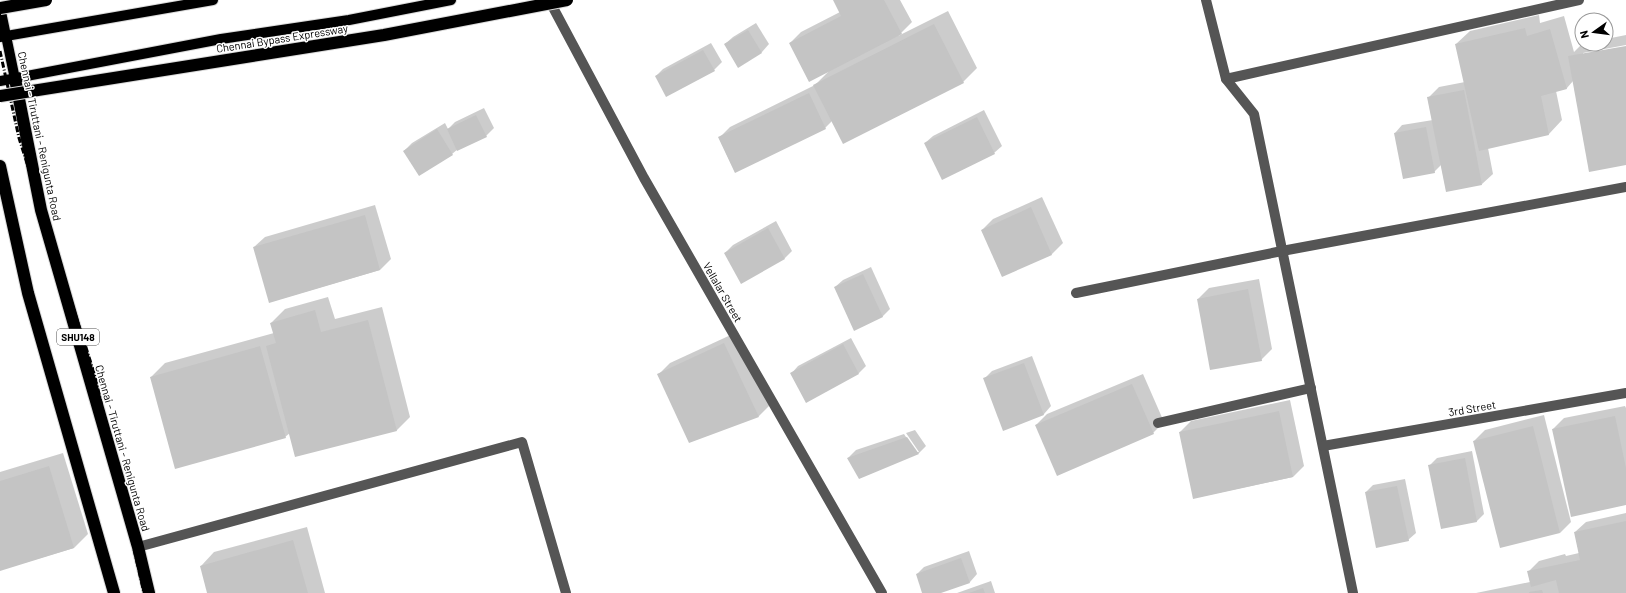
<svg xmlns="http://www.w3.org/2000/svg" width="1626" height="593" font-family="Barlow,sans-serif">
<rect width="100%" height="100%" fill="#fff"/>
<g fill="#0003">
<path d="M834,0H900L912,22L898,36L948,11L977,68L963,82L832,121L825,128L735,172L719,138L730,127L815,85L829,71L790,43L801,32L840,12Z"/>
<path d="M1539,15L1540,23L1564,16L1574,52L1582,44H1606V39L1626,35V45L1583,53V55L1626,47V164L1573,81L1567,88L1556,91L1562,120L1549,134L1488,148L1493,174L1482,184L1441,165L1434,172L1395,133L1402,125L1433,120L1428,98L1439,87L1465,82L1456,44L1470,31Z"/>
<path d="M756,23L769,44L762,52L738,66L725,44L733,37Z"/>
<path d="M711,43L722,62L714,70L656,76L663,69Z"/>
<path d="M484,108L494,128L486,136L458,149L452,154L419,175L404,151L412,143L445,123L448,129L455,122Z"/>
<path d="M984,110L1002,146L994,153L925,143L933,136Z"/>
<path d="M1042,197L1063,243L1052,254L1002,276L982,230L993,219Z"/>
<path d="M375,205L391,259L380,270L270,302L254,247L265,237Z"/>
<path d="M776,221L792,251L785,258L741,282L725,253L733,245Z"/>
<path d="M871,267L890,309L882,317L835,287L843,280Z"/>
<path d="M1259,279L1272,349L1261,360L1198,299L1209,288Z"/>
<path d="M328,297L335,319L382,307L410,417L397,430L290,433L285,437L151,377L165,363L274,333L271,323L285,309Z"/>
<path d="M735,333L770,405L759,416L690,442L659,374L670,363Z"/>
<path d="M851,338L866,366L859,373L807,401L791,374L798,366Z"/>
<path d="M1032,356L1051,406L1044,414L1004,429L984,379L992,371Z"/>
<path d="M1143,374L1164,422L1153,433L1036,425L1047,414Z"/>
<path d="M1290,400L1304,466L1293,477L1194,498L1180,432L1191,421Z"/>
<path d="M1625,406L1626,408V504L1553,429L1564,418Z"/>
<path d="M1544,415L1571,522L1560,533L1474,441L1485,430Z"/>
<path d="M915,430L926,446L919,453L860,478L848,458L856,450L904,434L916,452H919L906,433Z"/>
<path d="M1472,451L1484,514L1477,521L1442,528L1429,466L1437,458Z"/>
<path d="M63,453L88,534L74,548L0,570V472Z"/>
<path d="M1405,479L1416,533L1408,540L1366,492L1373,485Z"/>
<path d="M1626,513V593H1476L1530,582L1528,572L1539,561L1565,554L1566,556L1579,553L1575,532L1586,522Z"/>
<path d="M307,527L325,593H208L201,566L214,552Z"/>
<path d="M969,551L977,574L970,582L938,593H923L917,574L924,567Z"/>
<path d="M991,581L995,593H957Z"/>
</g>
<g fill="#c4c4c4">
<path d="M833,0H884L902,34L809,82L789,43L841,16Z"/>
<path d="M934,24L964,83L843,144L813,85Z"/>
<path d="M1525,28L1527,36L1550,29L1567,89L1541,96L1549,135L1479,151L1455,44Z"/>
<path d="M748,30L762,53L738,68L724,44Z"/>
<path d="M1626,46V165L1589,172L1568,56Z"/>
<path d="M703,50L715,71L666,97L655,76Z"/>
<path d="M1464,90L1482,185L1446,192L1427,97Z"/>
<path d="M809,93L826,129L735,173L718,137Z"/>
<path d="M476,115L487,137L457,151L447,129Z"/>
<path d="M977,117L995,154L942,180L924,143Z"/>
<path d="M1426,127L1435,173L1403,179L1394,133Z"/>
<path d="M437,129L453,155L419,176L403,151Z"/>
<path d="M1031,207L1052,255L1002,277L981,230Z"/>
<path d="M365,215L380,270L269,303L253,247Z"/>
<path d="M768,228L785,259L741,284L724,253Z"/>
<path d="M863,274L883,317L854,331L834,287Z"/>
<path d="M1248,289L1262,361L1210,370L1197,299Z"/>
<path d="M315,310L321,332L368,320L397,431L295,457L266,346L276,343L270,323Z"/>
<path d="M724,343L759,417L689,443L657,374Z"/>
<path d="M843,344L859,374L806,403L790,373Z"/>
<path d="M260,346L286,438L175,469L150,377Z"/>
<path d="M1024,363L1044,415L1003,431L983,378Z"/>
<path d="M1132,384L1154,434L1057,476L1035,425Z"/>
<path d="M1279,411L1293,477L1193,499L1179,432Z"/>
<path d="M1615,416L1626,468V505L1571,517L1552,429Z"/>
<path d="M1533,426L1560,533L1500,548L1473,441Z"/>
<path d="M907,437L919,454L859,479L847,458Z"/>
<path d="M1465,458L1477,522L1441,529L1428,465Z"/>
<path d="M49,466L74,548L0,571V481Z"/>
<path d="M1397,486L1409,541L1376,548L1365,492Z"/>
<path d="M1626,521V593H1559L1556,580L1531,587L1527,571L1580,560L1574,532Z"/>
<path d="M293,540L308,593H207L200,566Z"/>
<path d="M961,558L970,583L941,593H922L916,574Z"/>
<path d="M983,588L985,593H969Z"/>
<path d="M1542,590L1543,593H1529V592Z"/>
</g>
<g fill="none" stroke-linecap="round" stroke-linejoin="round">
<defs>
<g id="major">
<path d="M0,7L15,79"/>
<path d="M0,37L213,0"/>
<path d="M0,81L221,39L349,20L451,0"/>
</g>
<g id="highway">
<path d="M15,79L41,210L138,547L149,593"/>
<path d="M0,166L28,293L114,593"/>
</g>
</defs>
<use href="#major" stroke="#dbdbdb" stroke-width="12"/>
<use href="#highway" stroke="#dbdbdb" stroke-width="14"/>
<g stroke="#555" stroke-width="10">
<path d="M549,0L644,178L882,593"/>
<path d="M1206,0L1226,79L1254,114L1353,593"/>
<path d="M1226,79L1579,0"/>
<path d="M1076,293L1282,251L1626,187"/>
<path d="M1158,423L1311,388"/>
<path d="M1323,446L1626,393"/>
<path d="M138,547L522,442L566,593"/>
</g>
<use href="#major" stroke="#000" stroke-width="10"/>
<use href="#highway" stroke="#000" stroke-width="12"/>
<path stroke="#000" stroke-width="3" stroke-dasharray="6 2 1 2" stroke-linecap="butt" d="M0,51L19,138L95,376L144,593"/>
<defs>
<g id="highway-bridge">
<path d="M0,8L46,0"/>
<path d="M0,96L384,35L567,0"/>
</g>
</defs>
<use href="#highway-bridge" stroke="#dbdbdb" stroke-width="14" stroke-linecap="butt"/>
<use href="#highway-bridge" stroke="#000" stroke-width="12"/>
</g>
<g text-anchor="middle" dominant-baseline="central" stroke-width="3" stroke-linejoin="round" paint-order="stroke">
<rect fill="#fff" stroke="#4c4c4c" stroke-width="1" x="57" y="329" width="42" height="16" rx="3"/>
<g font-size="10" font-weight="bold" fill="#000">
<text x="78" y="337">SHU148</text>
</g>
<g font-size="11" fill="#000" stroke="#fff">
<text transform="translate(282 38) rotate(-9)">Chennai Bypass Expressway</text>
<text transform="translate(40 136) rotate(78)">Chennai - Tiruttani - Renigunta Road</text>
<text transform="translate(723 292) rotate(60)">Vellalar Street</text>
<text transform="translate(1472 408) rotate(-10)">3rd Street</text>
<text transform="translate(123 448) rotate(74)">Chennai - Tiruttani - Renigunta Road</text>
</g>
</g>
<g transform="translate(1594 32) rotate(256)"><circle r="19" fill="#ffffff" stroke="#999999"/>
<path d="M0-3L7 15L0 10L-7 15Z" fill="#000000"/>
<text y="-6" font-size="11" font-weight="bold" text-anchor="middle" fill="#000000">N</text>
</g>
</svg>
